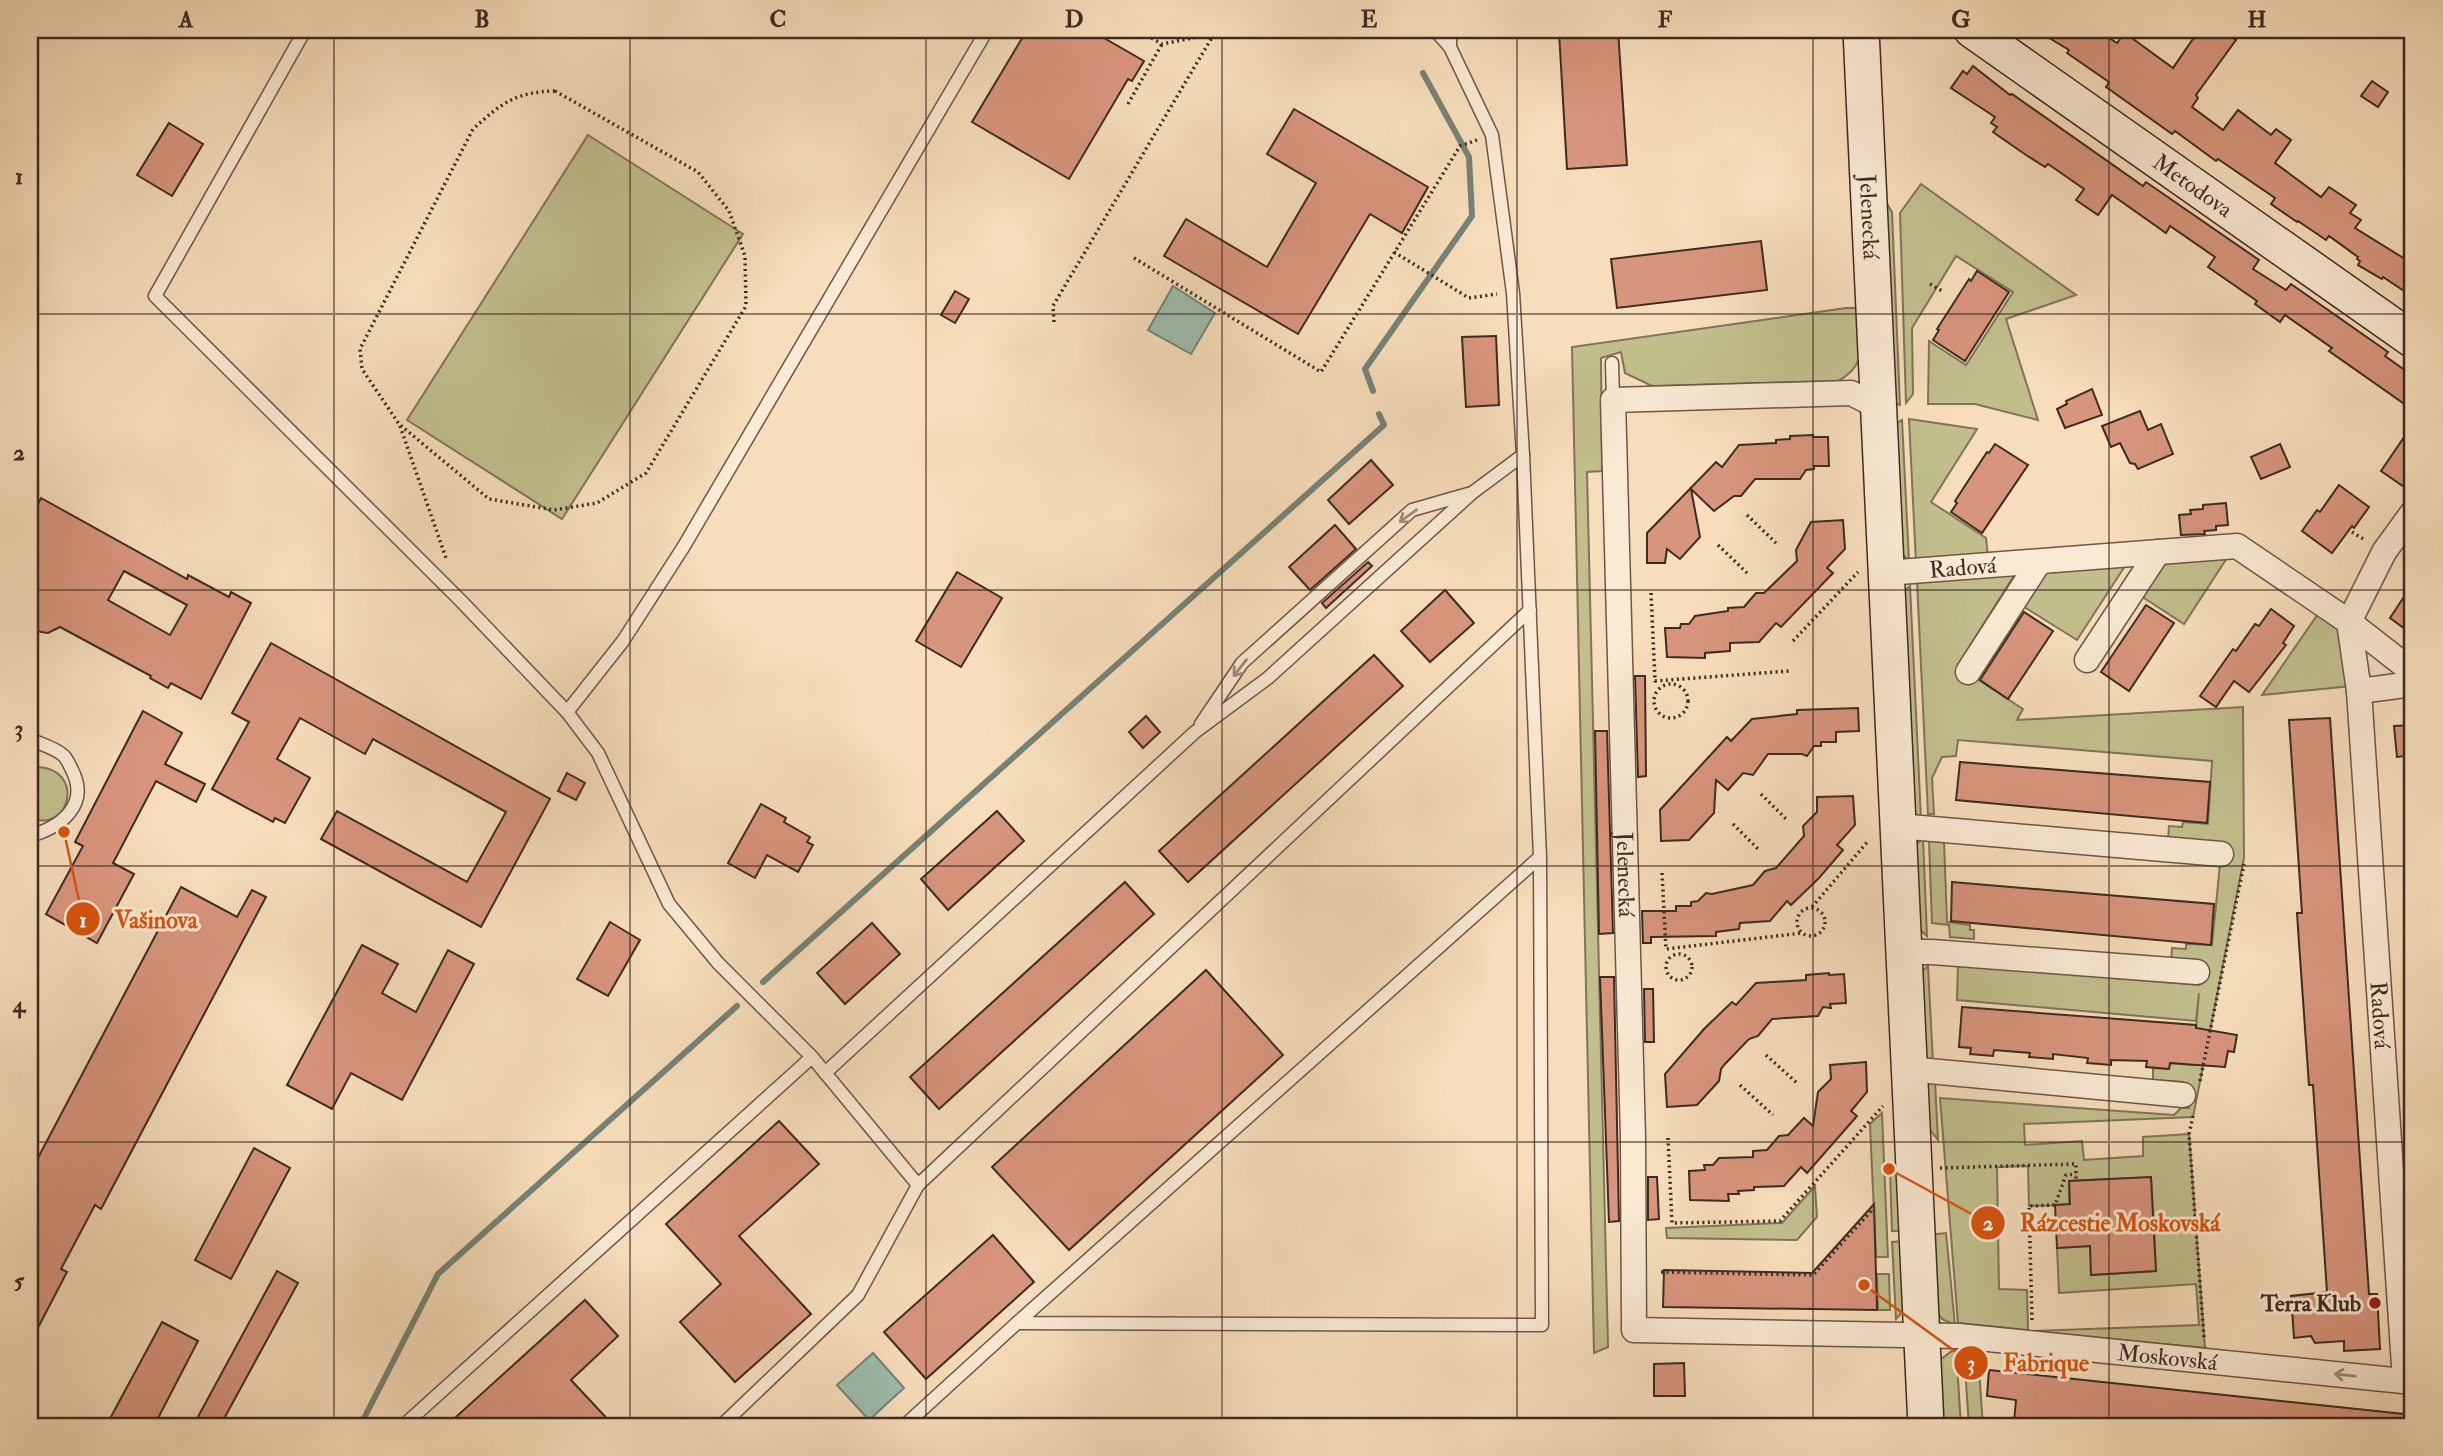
<svg xmlns="http://www.w3.org/2000/svg" width="2443" height="1456" font-family="'IM FELL Double Pica',serif">
<rect width="100%" height="100%" fill="#f7ddbb"/>
<filter id="stains"><feTurbulence type="fractalNoise" baseFrequency=".00286" numOctaves="4"/><feColorMatrix values="0 0 0 0 .2 0 0 0 0 .09 0 0 0 0 .02 0 0 0 .5 -.17"/></filter>
<radialGradient id="worn" r=".72"><stop offset=".6" stop-color="#630" stop-opacity="0"/><stop offset="1" stop-color="#630" stop-opacity=".3"/></radialGradient>
<g fill="#c2bf8d" stroke="#807458" stroke-width="2">
<path d="M588,135L743,234L562,519L407,420Z"/>
<path d="M1921,184L2076,295L2006,319L2038,420L1975,404H1928L1929,341L1966,365L2013,292L1956,256L1912,328L1913,394L1906,403L1900,213Z"/>
<path d="M1877,187L1892,212L1900,405L1889,402Z"/>
<path d="M1846,308H1858C1860,339 1870,364 1838,381L1652,386L1625,373L1621,352L1601,358L1602,471L1587,472L1608,1347L1594,1353L1572,347Z"/>
<path d="M1909,419L1977,429L1931,502L1986,538L1988,556L1916,563Z"/>
<path d="M1902,420L1909,561L1896,548L1889,428Z"/>
<path d="M2227,558L2184,624L2141,596L2162,564Z"/>
<path d="M2125,566L2077,640L2021,605L2042,573Z"/>
<path d="M2015,574L1957,666L2023,709L2017,720L2243,707L2244,858L2193,1117L2024,1124L2025,1145L2082,1141L2084,1160L2143,1156V1137L2189,1134L2205,1348L2032,1331L2199,1325L2196,1284L2059,1293L2057,1248L2090,1246L2092,1275L2156,1271L2151,1177L2069,1181V1205L2029,1206L2028,1166L1997,1167L1999,1289L2027,1290L2028,1330L1958,1323L1940,1098L2174,1115L2181,1108H2189L2191,1096L2183,1095V1082L2153,1080V1068L2169,1069L2170,1063L2193,1065L2199,993L2196,1021L1957,1000L1958,965L2199,985L2201,963L2171,960L2172,948L2186,949V944L2212,945L2222,844L2168,840L2169,826L2182,827L2183,822L2208,824L2212,761L1958,740L1956,756L1942,757L1932,778L1934,814H1928L1917,581Z"/>
<path d="M1910,586L1921,819L1908,809L1897,598Z"/>
<path d="M2318,614L2344,632L2352,686L2262,695Z"/>
<path d="M38,767C85,769 71,834 30,818V770Z"/>
<path d="M1923,838L1927,936L1913,923L1911,849Z"/>
<path d="M1929,841H1944L1947,922L1970,925V930H1974V939L1950,937L1949,925L1932,923Z"/>
<path d="M1928,966L1933,1062L1920,1054L1915,978Z"/>
<path d="M1927,1081L1935,1082L1938,1140L1924,1122Z"/>
<path d="M1882,1113L1888,1257H1876L1870,1124Z"/>
<path d="M1890,1169H1900L1903,1231H1892Z"/>
<path d="M1815,1186L1817,1217L1797,1240L1667,1238L1666,1228L1782,1223Z"/>
<path d="M1946,1233L1955,1325L1942,1319L1933,1306L1928,1235Z"/>
<path d="M1903,1241L1906,1308L1896,1319L1892,1242Z"/>
<path d="M1877,1274H1889L1890,1310H1878Z"/>
<path d="M1956,1348L1961,1426H1938L1935,1377L1941,1359Z"/>
<path d="M1964,1354L1978,1356L1983,1426H1969Z"/>
</g>
<g fill="#9dbcae" stroke="#778276" stroke-width="2">
<path d="M1173,286L1215,313L1191,354L1148,330Z"/>
<path d="M873,1353L904,1388L869,1420L837,1385Z"/>
</g>
<g fill="none" stroke-linecap="round" stroke-linejoin="round">
<g stroke="#778276" stroke-width="6">
<path d="M1373,391L1365,369L1472,216L1469,157L1423,73"/>
<path d="M763,982L1384,425L1379,414"/>
<path d="M360,1426L438,1274L737,1006"/>
</g>
</g>
<g fill="#d8957d" stroke="#3e2a23" stroke-width="2" fill-rule="evenodd">
<path d="M1027,30H1090L1144,61L1132,81L1128,79L1069,179L972,122Z"/>
<path d="M1591,30H1618L1627,165L1567,169L1559,32Z"/>
<path d="M2036,30H2096L2117,43L2125,33L2173,68L2199,30H2222L2236,40L2196,95L2198,98L2192,107L2223,130L2238,110L2271,135L2276,129L2291,140L2275,163L2321,197L2329,187L2356,205L2350,213L2361,220L2355,228L2413,264V297L2383,277L2382,279L2358,265L2360,261L2357,259L2358,257L2329,236L2326,240L2298,221L2297,222L2271,204L2275,198L2218,159L2216,161L2175,131L2172,134L2106,87L2109,82L2067,53L2069,50Z"/>
<path d="M1973,66L2010,95L2012,94L2143,186L2146,182L2259,260L2253,269L2286,290L2291,284L2388,352L2385,356L2413,376V410L2329,351L2332,348L2285,315L2280,322L2255,304L2257,301L2208,267L2215,257L2170,226L2166,233L2112,195L2098,215L2076,200L2084,189L2048,164L2045,167L2026,155L1993,132L1997,127L1991,123L1995,117L1951,88L1963,71L1967,74Z"/>
<path d="M2372,81L2388,92L2378,107L2361,96Z"/>
<path d="M1294,109L1428,187L1402,233L1370,214L1298,334L1164,256L1186,219L1267,267L1316,183L1267,154Z"/>
<path d="M169,123L203,144L172,196L137,175Z"/>
<path d="M1761,241L1767,290L1617,308L1611,259Z"/>
<path d="M1977,271L2009,292L1965,361L1933,340L1939,330L1937,329L1969,279L1971,281Z"/>
<path d="M955,291L969,299L955,323L941,315Z"/>
<path d="M1496,336L1499,405L1466,407L1462,337Z"/>
<path d="M2092,389L2102,415L2065,428L2057,409L2067,404L2066,401Z"/>
<path d="M2140,411L2148,430L2161,424L2173,454L2138,469L2135,464L2130,463L2120,443L2111,447L2102,426Z"/>
<path d="M2413,424V493L2381,471Z"/>
<path d="M1813,435V437H1828L1829,466H1814V469L1806,470L1800,479H1755L1741,496H1734L1714,511L1691,489L1700,537L1680,559L1667,549L1665,563H1647V533L1716,462L1722,467L1739,445L1776,443V440L1790,439V436Z"/>
<path d="M1995,444L2028,465L1982,533L1951,512L1957,503L1955,501L1987,452L1989,453Z"/>
<path d="M2280,444L2290,467L2261,479L2251,457Z"/>
<path d="M1371,460L1393,485L1349,524L1328,500Z"/>
<path d="M2339,485L2369,507L2354,528L2352,526L2332,553L2302,531L2317,510L2320,512Z"/>
<path d="M41,498L187,579L188,575L229,597L231,592L251,603L201,699L171,683L168,688L150,678L151,676L60,627L48,633L41,632L30,627V599L37,586L30,582V558L37,544L30,540V519ZM124,571L187,605L170,635L108,600Z"/>
<path d="M2226,503L2228,525L2216,526V530L2204,531L2205,534L2181,535L2179,515L2191,514L2190,510L2203,509V505Z"/>
<path d="M1843,520L1845,549L1827,568L1833,573L1781,627L1776,623L1759,642L1730,643V651L1705,653V658L1667,657L1665,628H1680L1681,624H1689L1695,616L1728,611V608L1744,607L1756,593H1764L1797,561L1796,550L1811,522Z"/>
<path d="M1335,525L1356,549L1310,590L1289,567Z"/>
<path d="M1368,562L1372,566L1326,608L1322,603Z"/>
<path d="M957,572L1002,598L961,667L916,641Z"/>
<path d="M2413,583V635L2390,618Z"/>
<path d="M1445,590L1474,623L1430,662L1401,631Z"/>
<path d="M2146,605L2174,623L2129,691L2101,672Z"/>
<path d="M2271,609L2294,626L2283,643L2286,645L2249,692L2234,681L2216,707L2200,696L2233,649L2236,651L2255,624L2259,626Z"/>
<path d="M2024,612L2053,631L2008,699L1980,680Z"/>
<path d="M271,643L550,799L481,927L321,839L337,811L467,882L506,812L373,739L365,754L300,718L277,759L310,778L285,823L275,818L273,822L212,789L249,722L232,713Z"/>
<path d="M1374,655L1403,686L1188,882L1159,851Z"/>
<path d="M1635,676H1645L1646,776L1638,777Z"/>
<path d="M1858,708L1859,731L1836,732V742H1821V746H1814L1807,756L1802,754H1768L1753,775L1743,773L1728,790L1716,780L1714,813L1689,840L1661,841L1660,810L1727,737L1731,741L1752,719L1797,714V710Z"/>
<path d="M143,711L182,733L165,764L205,784L196,802L156,781L113,863L134,874L97,943L46,914L83,846L75,842Z"/>
<path d="M1146,716L1160,732L1143,748L1129,732Z"/>
<path d="M2330,718L2369,1294H2377L2380,1349L2344,1351V1341L2315,1343L2311,1336L2294,1338L2291,1296L2327,1292L2313,1085H2309L2299,943L2297,913H2302L2289,720Z"/>
<path d="M2413,725V755L2397,757L2394,726Z"/>
<path d="M1595,731H1607L1613,933L1599,934Z"/>
<path d="M1960,762L2210,782L2207,823L1956,800Z"/>
<path d="M567,773L585,783L576,800L558,791Z"/>
<path d="M1853,796L1855,825L1837,845L1843,850L1819,878L1791,905L1787,901L1770,921L1740,923L1739,929L1716,932V936L1651,937V943H1643L1642,911H1676V906H1691V902L1698,901L1706,893L1712,894L1753,885L1765,871L1776,868L1804,836L1803,826L1817,812V797Z"/>
<path d="M761,804L786,818L784,822L810,837L807,842L813,845L798,872L767,855L755,878L728,863Z"/>
<path d="M997,811L1024,841L948,910L921,879Z"/>
<path d="M1125,882L1154,914L939,1109L910,1077Z"/>
<path d="M1952,882L2214,904L2211,945L1951,921Z"/>
<path d="M181,887L237,917L252,890L266,897L101,1209L95,1205L61,1269L67,1272L30,1343V1173Z"/>
<path d="M610,922L640,940L608,996L577,979Z"/>
<path d="M872,923L900,954L845,1004L817,973Z"/>
<path d="M362,945L398,964L382,993L416,1012L448,950L474,964L402,1100L351,1073L332,1109L287,1085Z"/>
<path d="M1206,970L1283,1055L1069,1250L992,1167Z"/>
<path d="M1829,973V975L1844,974L1846,1003L1830,1004L1831,1008L1823,1007L1818,1016L1772,1019L1758,1036L1749,1039L1725,1064L1721,1069L1719,1081L1697,1105L1667,1107L1665,1074L1704,1029L1732,1002L1736,1005L1756,983L1806,980V975Z"/>
<path d="M1600,977H1614L1619,1221L1609,1222Z"/>
<path d="M1644,989H1653L1654,1042H1645Z"/>
<path d="M1962,1007L2196,1025V1028L2237,1035L2234,1052L2228,1051L2225,1067L2170,1063L2169,1069L2158,1068L2146,1067L2147,1061L2111,1060V1065L2100,1064L2087,1063L2088,1058L2053,1054V1059L2029,1057L2030,1053L1994,1050L1993,1056L1970,1054L1971,1048L1959,1047Z"/>
<path d="M1866,1062L1867,1092L1851,1111L1857,1116L1807,1173L1801,1167L1784,1186L1754,1187V1190L1738,1191L1739,1194H1728L1729,1201L1690,1200L1689,1171L1705,1170L1704,1165H1713L1719,1158L1753,1157V1151L1767,1150L1779,1136L1788,1135L1804,1118L1813,1126L1818,1092L1831,1079L1830,1065Z"/>
<path d="M779,1121L819,1164L739,1236L811,1314L735,1382L680,1322L721,1284L666,1224Z"/>
<path d="M254,1148L290,1168L231,1279L195,1260Z"/>
<path d="M1648,1177H1657L1659,1219L1648,1220Z"/>
<path d="M2151,1177L2156,1271L2091,1275L2090,1246L2057,1248L2055,1205L2070,1204L2069,1181Z"/>
<path d="M1874,1204L1877,1310L1663,1307L1664,1270L1812,1273Z"/>
<path d="M993,1235L1034,1282L926,1379L884,1332Z"/>
<path d="M277,1271L298,1283L220,1426H193Z"/>
<path d="M585,1300L618,1336L571,1380L614,1426H446Z"/>
<path d="M162,1322L198,1341L154,1426H106Z"/>
<path d="M1684,1363L1685,1396H1654V1364Z"/>
<path d="M1989,1370L2413,1415V1426H2049L2014,1422L2016,1400L1987,1396Z"/>
</g>
<g fill="none" stroke-linecap="round" stroke-linejoin="round">
<defs>
<g id="lane">
<path d="M305,30L155,296L461,601L567,712L598,753L669,904L718,963L812,1057L403,1426"/>
<path d="M1435,30L1450,47"/>
<path d="M1450,30V47L1492,135L1513,293L1523,455L1540,857L1542,1325L1017,1323L1540,857"/>
<path d="M1612,363L1613,400"/>
<path d="M567,712L623,641L684,546L987,30"/>
<path d="M1201,724L1242,663L1412,510L1468,494"/>
<path d="M30,739C40,744 56,748 64,756C67,759 70,766 72,770C90,805 61,827 30,836"/>
<path d="M825,1073L1195,732L1268,678L1472,493L1523,455"/>
<path d="M918,1185L1530,610"/>
<path d="M721,1426L858,1295L918,1185L812,1057"/>
<path d="M904,1426L1017,1323"/>
</g>
<g id="street">
<path id="s1" d="M1877,406L1851,393L1613,400L1633,1138L1634,1330L1959,1336L2413,1382"/>
<path d="M2413,512L2384,552L2349,622L2413,672"/>
<path id="s2" d="M1886,573L2237,546L2349,622L2359,691L2405,1381"/>
<path d="M2087,660L2158,552"/>
<path d="M1968,672L2039,562"/>
<path d="M2359,691L2413,684"/>
<path d="M1898,826L2221,854"/>
<path d="M1903,952H1932L2197,972"/>
<path d="M1908,1069L2183,1095"/>
</g>
<g id="secondary">
<path id="s3" d="M1861,30L1926,1426"/>
<path id="s4" d="M1972,30L2413,340"/>
</g>
</defs>
<use href="#lane" stroke="#6c5749" stroke-width="15"/>
<use href="#street" stroke="#6c5749" stroke-width="27"/>
<use href="#secondary" stroke="#3e2a23" stroke-width="38"/>
<g stroke="#3e2a23" stroke-width="3.5" stroke-dasharray="2 3.5" stroke-linecap="butt">
<path d="M1137,30L1162,44L1233,30"/>
<path d="M555,91L698,172L729,211L745,256L746,306L646,473L597,503L554,510L489,499L399,424L362,369L360,349L473,129C502,103 515,92 555,91Z"/>
<path d="M1128,104L1162,44"/>
<path d="M1394,252L1469,298L1497,294"/>
<path d="M1134,258L1321,372L1460,146L1477,140"/>
<path d="M1930,284L1944,292"/>
<path d="M1054,322L1053,306L1214,34"/>
<path d="M400,426L447,561"/>
<path d="M1747,515L1776,543"/>
<path d="M2352,532L2365,540"/>
<path d="M1718,545L1747,573"/>
<path d="M1651,593L1655,681L1789,671"/>
<path d="M1793,641L1858,572"/>
<circle cx="1671" cy="701" r="17"/>
<path d="M1761,794L1786,819"/>
<path d="M1733,824L1760,851"/>
<path d="M1662,873L1666,949L1802,933"/>
<path d="M1812,907L1869,840"/>
<circle cx="1811" cy="922" r="14"/>
<circle cx="1679" cy="967" r="13"/>
<path d="M1766,1055L1798,1084"/>
<path d="M2200,1081L2244,864"/>
<path d="M1740,1085L1773,1115"/>
<path d="M2193,1116L2189,1134L2204,1338"/>
<path d="M1668,1138L1672,1223L1780,1221L1883,1106"/>
<path d="M1940,1168L2076,1164V1181"/>
<path d="M1661,1272L1813,1275L1871,1211L1870,1209"/>
<path d="M2032,1320L2029,1206L2055,1205L2066,1175L2076,1174"/>
</g>
<use href="#lane" stroke="#fae9d3" stroke-width="12"/>
<use href="#street" stroke="#fae9d3" stroke-width="24"/>
<use href="#secondary" stroke="#fae9d3" stroke-width="35"/>
</g>
<defs><path id="oneway-shaft" d="M-6 0H5M1.5-3L5.5 0L1.5 3" fill="none" stroke-width="1.6" stroke-linecap="round" stroke-linejoin="round" transform="scale(1.75)"/></defs>
<g stroke="#9c8a7b">
<use href="#oneway-shaft" transform="translate(1408 516) rotate(144)"/>
<use href="#oneway-shaft" transform="translate(1240 668) rotate(128)"/>
<use href="#oneway-shaft" transform="translate(2345 1375) rotate(-174)"/>
</g>
<path fill="none" stroke="#3e2a23" stroke-width="2" stroke-opacity="0.55" d="M334,30V1426M630,30V1426M926,30V1426M1222,30V1426M1517,30V1426M1813,30V1426M2109,30V1426M30,314H2413M30,590H2413M30,866H2413M30,1142H2413"/>
<circle fill="#8f2418" stroke="#fae9d3" stroke-width="2.5" cx="2375" cy="1303" r="7"/>
<g text-anchor="middle" dominant-baseline="central" stroke-width="6" stroke-linejoin="round" paint-order="stroke">
<g font-size="23" fill="#3e2a23" stroke="#fae9d3">
<text stroke="none"><textPath href="#s4" startOffset="270">Metodova</textPath></text>
<text stroke="none"><textPath href="#s3" startOffset="187">Jelenecká</textPath></text>
<text stroke="none"><textPath href="#s2" startOffset="77">Radová</textPath></text>
<text stroke="none"><textPath href="#s1" startOffset="742">Jelenecká</textPath></text>
<text stroke="none"><textPath href="#s2" startOffset="882">Radová</textPath></text>
<text stroke="none"><textPath href="#s1" startOffset="1732">Moskovská</textPath></text>
</g>
<g font-size="23" font-weight="bold" fill="#3e2a23" stroke="#fae9d3" text-anchor="end">
<text x="2361" y="1303">Terra Klub</text>
</g>
</g>
<path fill="none" stroke="#d7540e" stroke-width="2.5" d="M64 832L83 919M1889 1169L1988 1223M1864 1285L1971 1363"/>
<g fill="#d7540e" stroke="#fae9d3" stroke-width="2.5">
<circle cx="64" cy="832" r="7"/>
<circle cx="1889" cy="1169" r="7"/>
<circle cx="1864" cy="1285" r="7"/>
<circle cx="83" cy="919" r="18"/>
<circle cx="1988" cy="1223" r="18"/>
<circle cx="1971" cy="1363" r="18"/>
</g>
<g font-size="21" text-anchor="middle" font-weight="bold" fill="#fff">
<text x="83" y="927">1</text>
<text x="1988" y="1230">2</text>
<text x="1971" y="1370">3</text>
</g>
<g font-size="24" text-anchor="middle" font-weight="bold" fill="#d7540e" stroke="#fae9d3" stroke-width="6" stroke-linejoin="round" paint-order="stroke">
<text x="156" y="928">Vašinova</text>
<text x="2120" y="1231">Rázcestie Moskovská</text>
<text x="2046" y="1371">Fabrique</text>
</g>
<rect width="2443" height="1456" fill="none" stroke="#f7ddbb" stroke-width="77"/>
<rect x="38" y="38" width="2366" height="1380" fill="none" stroke="#3e2a23" stroke-width="2.5"/>
<g font-size="23" text-anchor="middle" font-weight="bold" fill="#3e2a23">
<text x="186" y="27">A</text>
<text x="482" y="27">B</text>
<text x="778" y="27">C</text>
<text x="1074" y="27">D</text>
<text x="1369" y="27">E</text>
<text x="1665" y="27">F</text>
<text x="1961" y="27">G</text>
<text x="2257" y="27">H</text>
<text x="19" y="184">1</text>
<text x="19" y="460">2</text>
<text x="19" y="736">3</text>
<text x="19" y="1012">4</text>
<text x="19" y="1288">5</text>
</g>
<rect width="100%" height="100%" filter="url(#stains)"/>
<rect width="100%" height="100%" fill="url(#worn)"/>
</svg>
